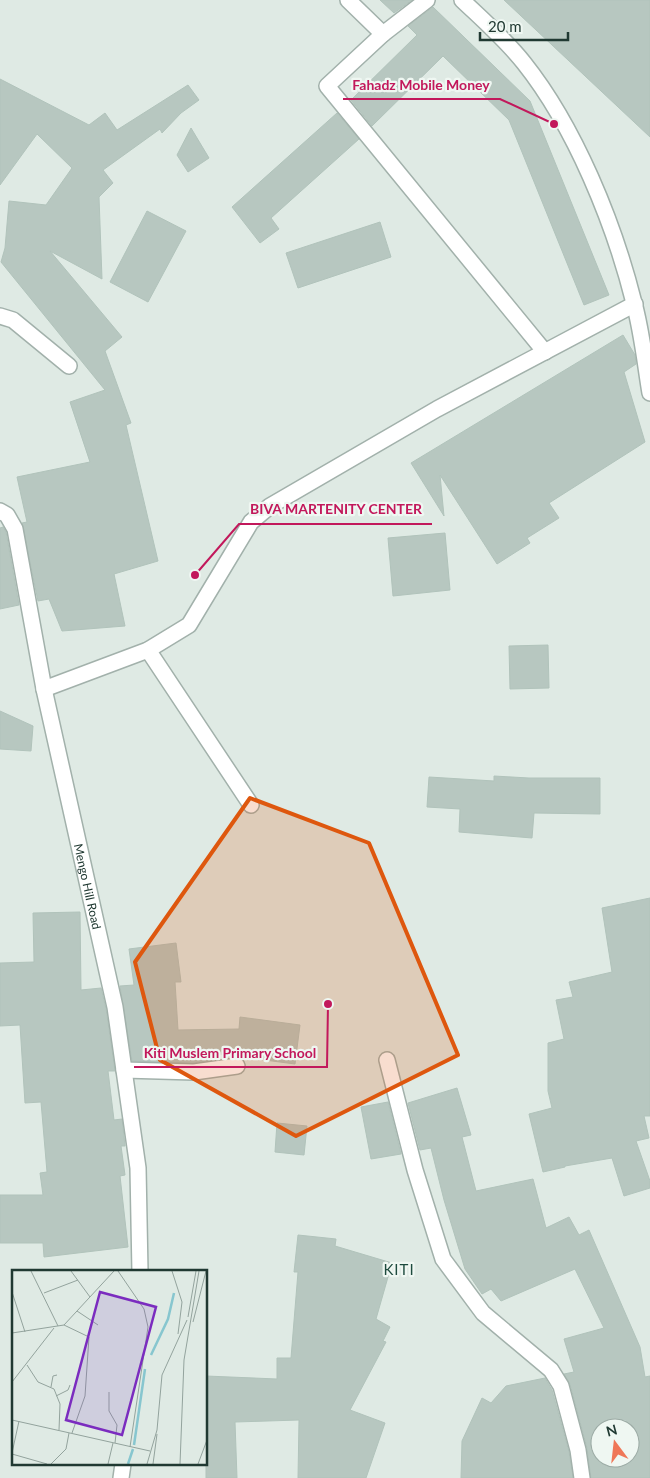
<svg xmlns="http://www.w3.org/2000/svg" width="650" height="1478" font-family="Lato,sans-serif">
<rect width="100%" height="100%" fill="#dfeae4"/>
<g fill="#b7c7c0" stroke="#b1c3bb" fill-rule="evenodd">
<path d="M380,0H412L394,13Z"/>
<path d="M504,0H650V137L552,45Z"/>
<path d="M433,7L530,101L609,295L584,305L509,120L443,56L372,126L351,100L417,35L408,26Z"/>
<path d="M0,79L89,125L105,113L117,130L188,85L199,100L181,113L162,133L160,129L103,170L113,183L99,197L102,279L50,251L122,337L105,351L131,423L126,425L158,561L114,574L125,626L62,631L49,599L38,601L22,523L27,522L17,477L90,462L70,402L105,390L1,262L5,248L9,201L46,205L72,168L37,134L0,185Z"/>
<path d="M337,113L359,139L271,218L279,229L260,243L232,207Z"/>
<path d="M191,128L209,158L188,172L177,155Z"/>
<path d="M147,211L186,231L148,302L110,282Z"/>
<path d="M380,222L391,257L298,288L286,253Z"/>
<path d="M623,335L635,355L636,364L624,372L645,442L549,503L559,518L527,538L530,543L497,564L440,475L444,516L411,463Z"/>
<path d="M3,527L6,532L19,605L0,609V528Z"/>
<path d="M445,533L450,590L393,596L388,538Z"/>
<path d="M548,645L549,688L510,689L509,646Z"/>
<path d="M0,711L33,726L31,751L0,749Z"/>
<path d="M494,776L529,778H600V814L534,813L532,838L459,832L460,809L427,807L429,777L494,781Z"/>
<path d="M650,898V1116H644L649,1138L636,1141L650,1181V1188L624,1196L612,1158L565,1166V1167L543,1172L529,1114L552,1108L548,1091V1043L564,1039L556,1000L573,997L569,982L612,972L602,908Z"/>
<path d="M80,912L81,990L101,988L106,1009L115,1071H108L114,1120L122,1119L125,1146H121L125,1175L120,1176L128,1247L44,1257L43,1243H0V1195H43L40,1173L47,1172L41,1102L25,1103L20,1025L0,1026V963L34,962L33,913Z"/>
<path d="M176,943L181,982H175L178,1030L239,1029L240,1017L300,1025L295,1064L219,1054V1059L193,1063L132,1061L120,986L134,985L129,949Z"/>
<path d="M457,1088L471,1135L462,1137L476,1191L533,1179L546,1228L569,1217L579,1235L589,1230L640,1347L645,1377L650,1376V1478H591L587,1448L570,1384L564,1374L574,1372L564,1339L604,1328L575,1269L501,1301L491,1289L482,1294L465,1269L444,1200L431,1148L420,1150L408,1103ZM600,1428H630V1458H600Z"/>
<path d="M388,1102L401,1154L371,1159L361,1107Z"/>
<path d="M277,1123L307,1126L304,1155L275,1152Z"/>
<path d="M298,1235L336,1239L335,1246L392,1263L376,1319L390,1327L383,1341L386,1342L350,1410L385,1423L366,1478H298L299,1420L235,1422L237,1478H206V1376L277,1379V1358H291L298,1272H294Z"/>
<path d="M545,1378L552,1390L569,1452L573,1478H461L462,1441L482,1398L491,1403L506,1386Z"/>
</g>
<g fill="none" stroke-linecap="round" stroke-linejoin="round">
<defs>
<g id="minor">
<path d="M348,0L383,34L327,86L545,352"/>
<path d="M462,0C483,20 506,40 524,63C575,127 614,223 634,303C642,332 645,363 650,393"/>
<path d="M383,34L427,0"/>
<path d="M0,316L13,320L69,366"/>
<path id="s1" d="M0,511L7,515L15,529L44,689L115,1007L138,1168L140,1272"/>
<path d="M148,650L251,805"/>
<path d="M44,689L148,650L189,625L251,522L270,506L437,409L635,304"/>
<path d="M387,1060L415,1170L443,1259L483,1313L551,1370L561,1386L578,1450L582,1478"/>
<path d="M124,1070L194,1072L237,1066"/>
<path d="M121,1478L123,1464"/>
</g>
</defs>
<use href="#minor" stroke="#a2b1ab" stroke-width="18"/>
<use href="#minor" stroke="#fff" stroke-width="15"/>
</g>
<path fill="#de570e" fill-opacity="0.2" stroke="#de570e" stroke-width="4" stroke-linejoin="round" d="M250,798L369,843L458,1055L296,1136L160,1060L135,962Z"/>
<g text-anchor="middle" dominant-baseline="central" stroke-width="4.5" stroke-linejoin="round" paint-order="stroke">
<g font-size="12" fill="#203932" stroke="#eff7f2">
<text stroke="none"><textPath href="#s1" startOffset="389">Mengo Hill Road</textPath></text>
</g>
<g font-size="15" letter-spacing="1" fill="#1d4b3e" stroke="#eff7f2">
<text x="399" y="1269">KITI</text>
</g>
</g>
<g transform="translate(12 1270)">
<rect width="195" height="195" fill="#dfeae4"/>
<path fill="none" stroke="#87c6cf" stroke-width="2.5" d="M139,85L156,49L162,23M122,175L133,99M116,194L121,179"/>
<path fill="none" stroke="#93a39d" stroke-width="1" d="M19,1L46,56M59,1L78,27M106,1L132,39L136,57L118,177M160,1L170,32L166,64M0,22L13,62M32,23L66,10M65,41L86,55M176,47L184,1M181,52L194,1M52,55L77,67L73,126L60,163M0,63L52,55L102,1M15,95L26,112L42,119L48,134L47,160M0,112L42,58M39,117L41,106L45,105M97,122V141L105,155L103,173M44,126L56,120L58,115M0,150L138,181M0,183L7,151M0,184L35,194M39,194L54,179L57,163M96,194L101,173M135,194L145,160L150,105L175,50M141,194L145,164M168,194L172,90L187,1M186,194L195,170"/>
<path fill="#7b2cbf" fill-opacity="0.15" stroke="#7b2cbf" stroke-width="2.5" d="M88,22L144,37L110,165L54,150Z"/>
<rect width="195" height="195" fill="none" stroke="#203932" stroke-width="2.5"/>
</g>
<path fill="none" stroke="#c2185b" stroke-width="2" d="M554 124L500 99H343M195 575L239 524H432M328 1004L327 1067H134"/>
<g fill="#c2185b" stroke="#eff7f2" stroke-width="2">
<circle cx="554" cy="124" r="5"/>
<circle cx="195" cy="575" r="5"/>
<circle cx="328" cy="1004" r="5"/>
</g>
<g font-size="14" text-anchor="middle" font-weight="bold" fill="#c2185b" stroke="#eff7f2" stroke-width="4.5" stroke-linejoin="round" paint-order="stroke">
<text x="421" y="90">Fahadz Mobile Money</text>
<text x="336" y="514">BIVA MARTENITY CENTER</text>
<text x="230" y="1058">Kiti Muslem Primary School</text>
</g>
<g transform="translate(615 1443) rotate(345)"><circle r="24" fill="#eff7f2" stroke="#9caba5"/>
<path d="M0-4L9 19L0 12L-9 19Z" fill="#ef7758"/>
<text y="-8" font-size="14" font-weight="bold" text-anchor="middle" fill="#203932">N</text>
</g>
<path d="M480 32v8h88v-8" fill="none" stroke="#203932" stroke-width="2.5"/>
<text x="488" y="32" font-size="15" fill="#203932" stroke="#eff7f2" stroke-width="4" paint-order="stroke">20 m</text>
</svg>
